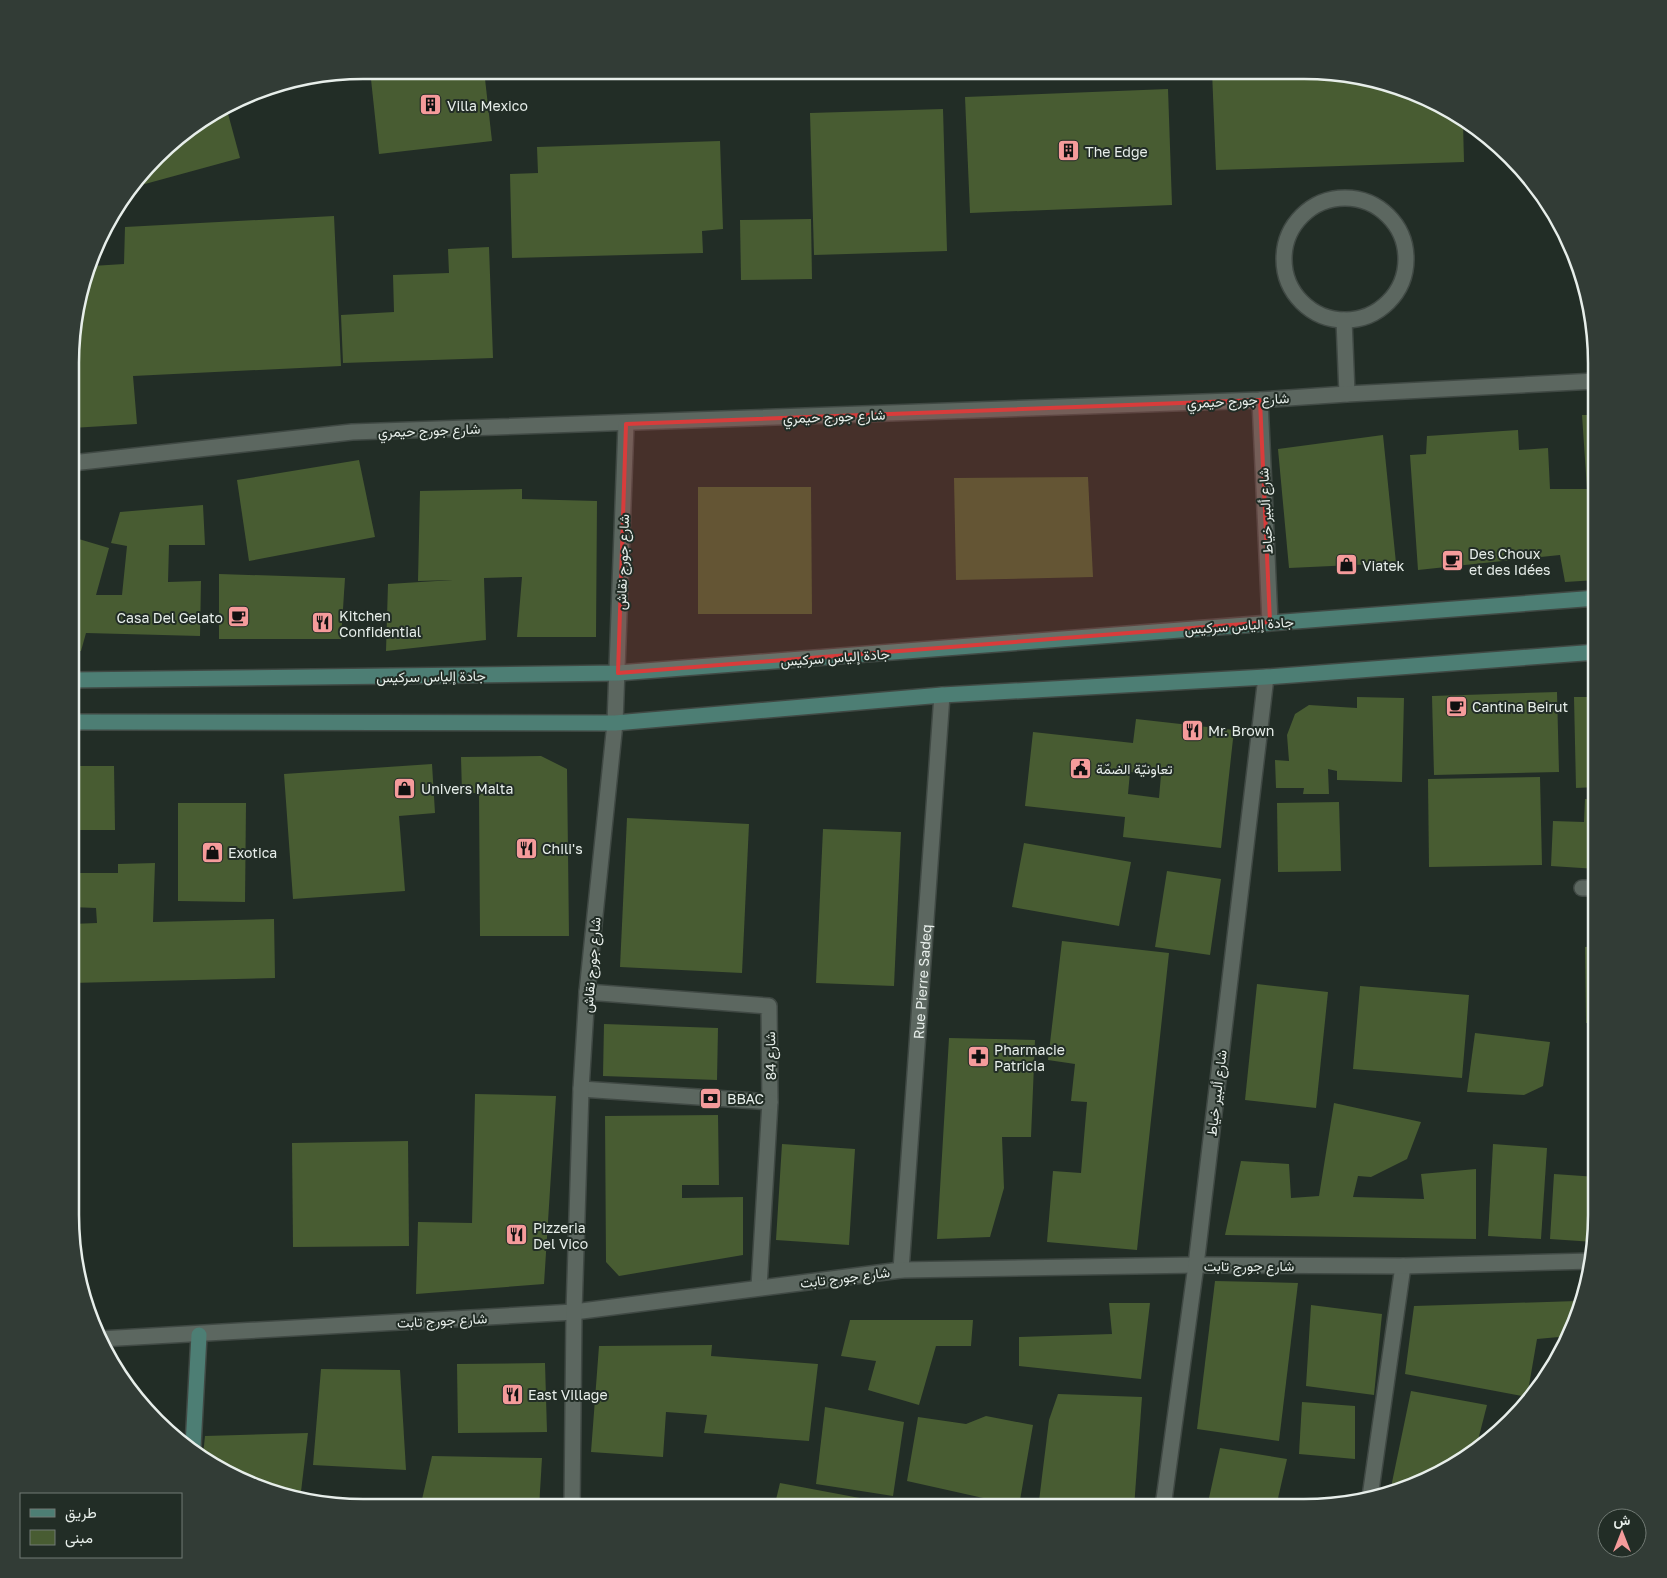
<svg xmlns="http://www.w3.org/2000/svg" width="1667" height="1578" font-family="'Golos Text',Vazirmatn,sans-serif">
<rect width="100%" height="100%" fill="#222d26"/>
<g fill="#485c32" fill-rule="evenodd">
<path d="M370,70H484L492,141L379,154Z"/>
<path d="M1212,71H1324L1434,100L1463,123L1464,162L1216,170Z"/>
<path d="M1168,89L1172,205L970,213L965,97Z"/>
<path d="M943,109L947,251L814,255L810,113Z"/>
<path d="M227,110L240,158L134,187L170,142Z"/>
<path d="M720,141L723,229L702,231L703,253L512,258L510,174L538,173L537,147Z"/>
<path d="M334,216L341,366L133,376L137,424L72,428L73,324L92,266L124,264L125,227Z"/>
<path d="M811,219L812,279L741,280L740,220Z"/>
<path d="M489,247L493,358L343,363L341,315L394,312L393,275L449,273L448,249Z"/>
<path d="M1582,415H1596L1597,580L1565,582L1560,555L1418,570L1410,455L1426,454L1427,436L1518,430L1519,450L1548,448L1550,489H1587Z"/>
<path d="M1383,435L1396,563L1289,568L1278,449Z"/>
<path d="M359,460L375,537L249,561L237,480Z"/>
<path d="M1088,477L1093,577L956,580L954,478Z"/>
<path d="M698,487H811L812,614H698Z"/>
<path d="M522,489V499L597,501L596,637H517L522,577L484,578L486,640L386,651L388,584L453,580L418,581L420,491Z"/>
<path d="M203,505L205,545H169L168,582L201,581L200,636L86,633L81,651H72V537L109,548L96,595H122L127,546L111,543L120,512Z"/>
<path d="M219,574L345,578L341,639H219Z"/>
<path d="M1557,692L1559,772L1434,775L1432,696Z"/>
<path d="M1357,697L1404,698L1402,782L1337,780V771L1328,769L1329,794H1303L1304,788H1276L1275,760L1289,761L1287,735L1295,714L1309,705L1357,708Z"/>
<path d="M1574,697H1597V787L1576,788Z"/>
<path d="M1136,719L1234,730L1221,848L1123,837L1125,817L1025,806L1033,732L1133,743ZM1130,772L1161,775L1159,798L1128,794Z"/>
<path d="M541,756L567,769L569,936H480L479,793H462L461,757Z"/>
<path d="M432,764L435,813L399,816L405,891L293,899L284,774Z"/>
<path d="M72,766H114L115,830H71Z"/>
<path d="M1540,777L1542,865L1429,867L1428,779Z"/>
<path d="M1585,799L1597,800V869L1551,866L1553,821L1584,822Z"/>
<path d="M1339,802L1341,871L1278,872L1277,803Z"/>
<path d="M178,803H246L245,902L178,901Z"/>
<path d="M627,818L749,824L742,973L620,967Z"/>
<path d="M823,829L901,832L894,986L816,983Z"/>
<path d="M1024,843L1131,862L1119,926L1012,907Z"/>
<path d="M155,863L153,922L274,919L275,978L71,983V924L97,923L96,908L71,907V873H118V864Z"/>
<path d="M1167,871L1221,879L1210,955L1155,947Z"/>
<path d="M1062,941L1169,953L1137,1250L1047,1242L1053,1171L1081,1173L1087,1102L1071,1101L1075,1064L1048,1060Z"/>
<path d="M1597,946V1023H1586L1585,947Z"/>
<path d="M1257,984L1328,992L1316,1108L1245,1100Z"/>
<path d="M1360,986L1469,995L1462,1078L1353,1069Z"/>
<path d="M604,1024L718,1028L717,1080L603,1076Z"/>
<path d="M1475,1033L1550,1042L1543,1086L1524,1095L1467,1092Z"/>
<path d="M949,1038L1035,1040L1031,1137H1002L1004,1188L990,1237L937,1239Z"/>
<path d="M475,1094L556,1096L544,1284L416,1294L418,1222L472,1223Z"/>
<path d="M1334,1103L1421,1122L1407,1159L1371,1177L1358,1176L1353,1197L1424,1199L1421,1174L1476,1169V1239L1225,1235L1241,1161L1289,1164L1291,1198L1319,1196Z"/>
<path d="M718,1115L719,1185H682V1198L743,1197V1255L619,1276L606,1262L605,1116Z"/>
<path d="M408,1141L409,1246L293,1247L292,1143Z"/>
<path d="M782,1144L855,1149L849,1245L776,1240Z"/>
<path d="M1493,1144L1547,1148L1541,1239L1488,1236Z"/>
<path d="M1554,1174L1597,1177L1594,1242L1550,1239Z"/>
<path d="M1215,1281L1298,1283L1279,1441L1197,1429Z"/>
<path d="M1577,1301L1578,1312L1570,1336L1537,1339L1527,1397L1405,1374L1414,1306Z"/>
<path d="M1109,1303H1150L1141,1379L1019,1366V1337L1112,1334Z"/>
<path d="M1311,1305L1382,1314L1374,1395L1306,1386Z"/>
<path d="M850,1320H973L971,1346H936L919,1405L868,1390L876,1361L841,1356Z"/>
<path d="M712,1345L711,1356L818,1364L809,1441L704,1433L707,1415L666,1412L663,1457L591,1452L599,1346Z"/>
<path d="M545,1363L547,1432L458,1433L457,1364Z"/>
<path d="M321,1369L400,1370L406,1470L313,1465Z"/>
<path d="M1411,1391L1487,1405L1476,1448L1416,1486L1390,1492Z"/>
<path d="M1058,1394L1142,1397L1134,1508H1068L1039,1501L1049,1420Z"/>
<path d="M1302,1402L1355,1406V1459L1299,1454Z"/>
<path d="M825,1407L904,1422L893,1496L816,1484Z"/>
<path d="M986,1416L1033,1425L1019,1506L907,1481L918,1417L966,1424Z"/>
<path d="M308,1433L300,1500L234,1478L203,1455L205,1436Z"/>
<path d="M1220,1448L1287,1459L1276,1507H1207Z"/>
<path d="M432,1456L542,1458L539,1508H420Z"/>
<path d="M780,1483L881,1502L880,1508H774Z"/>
</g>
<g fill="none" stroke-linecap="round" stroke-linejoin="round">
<defs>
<g id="lane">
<circle cx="1345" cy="259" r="61"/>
<path d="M1344,320L1347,394"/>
<path d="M1370,1497L1403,1266"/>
</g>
<g id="street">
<path d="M1260,400L1270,622"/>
<path d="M72,463L352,432L1260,400L1347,394L1596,381"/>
<path d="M1582,888H1597"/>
<path d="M587,992L769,1006L770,1102L759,1287"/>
<path d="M581,1089L770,1102"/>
<path id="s1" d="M901,1270L942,695"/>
<path d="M100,1339L574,1312L901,1270L1196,1265L1403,1266L1592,1261"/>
<path d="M1163,1507L1196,1265L1266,677"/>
<path d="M572,1508L574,1312L581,1089L587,992L615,723L626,424"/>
<path d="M905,1508H911"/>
</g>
<g id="secondary">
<path d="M72,680L618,673L1597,598"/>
<path d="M72,722L615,723L942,695L1266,677L1597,652"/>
<path d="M193,1447L199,1335"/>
</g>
</defs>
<use href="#lane" stroke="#404944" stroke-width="18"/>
<use href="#street" stroke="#404944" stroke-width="18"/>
<use href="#secondary" stroke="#404944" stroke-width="18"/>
<use href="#lane" stroke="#5c6760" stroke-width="15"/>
<use href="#street" stroke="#5c6760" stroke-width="15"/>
<use href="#secondary" stroke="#4d7e74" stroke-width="15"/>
</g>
<path fill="#d83c3b" fill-opacity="0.2" stroke="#d83c3b" stroke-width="4" stroke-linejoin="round" d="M1260,400L1270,622L618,673L626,424Z"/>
<defs>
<symbol id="building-square" viewBox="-11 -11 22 22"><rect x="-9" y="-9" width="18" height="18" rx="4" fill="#f59b9b" stroke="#222d26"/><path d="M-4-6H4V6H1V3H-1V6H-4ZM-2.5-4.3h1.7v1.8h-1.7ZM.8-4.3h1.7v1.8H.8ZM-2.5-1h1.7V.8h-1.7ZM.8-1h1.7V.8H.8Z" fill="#111"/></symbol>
<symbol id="cafe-square" viewBox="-11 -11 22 22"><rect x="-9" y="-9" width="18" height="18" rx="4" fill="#f59b9b" stroke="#222d26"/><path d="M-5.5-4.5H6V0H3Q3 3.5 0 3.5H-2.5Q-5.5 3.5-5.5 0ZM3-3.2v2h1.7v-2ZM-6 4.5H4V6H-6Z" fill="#111"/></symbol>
<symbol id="shop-square" viewBox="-11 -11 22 22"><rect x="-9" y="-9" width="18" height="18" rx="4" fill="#f59b9b" stroke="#222d26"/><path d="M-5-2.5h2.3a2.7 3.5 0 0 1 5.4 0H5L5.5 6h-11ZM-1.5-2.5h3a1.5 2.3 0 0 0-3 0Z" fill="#111"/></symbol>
<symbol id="restaurant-square" viewBox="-11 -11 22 22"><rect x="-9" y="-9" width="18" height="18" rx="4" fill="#f59b9b" stroke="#222d26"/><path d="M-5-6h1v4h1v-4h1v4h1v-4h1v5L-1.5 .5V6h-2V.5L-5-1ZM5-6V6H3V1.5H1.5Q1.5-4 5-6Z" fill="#111"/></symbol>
<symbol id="civic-square" viewBox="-11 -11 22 22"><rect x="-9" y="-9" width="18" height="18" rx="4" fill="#f59b9b" stroke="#222d26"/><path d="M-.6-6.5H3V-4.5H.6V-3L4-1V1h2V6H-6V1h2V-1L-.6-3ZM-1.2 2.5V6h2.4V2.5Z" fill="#111"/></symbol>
<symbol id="pharmacy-square" viewBox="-11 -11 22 22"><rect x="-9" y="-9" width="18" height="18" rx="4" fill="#f59b9b" stroke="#222d26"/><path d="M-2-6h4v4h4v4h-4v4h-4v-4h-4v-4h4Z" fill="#111"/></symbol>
<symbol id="bank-square" viewBox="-11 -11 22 22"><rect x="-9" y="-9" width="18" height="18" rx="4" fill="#f59b9b" stroke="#222d26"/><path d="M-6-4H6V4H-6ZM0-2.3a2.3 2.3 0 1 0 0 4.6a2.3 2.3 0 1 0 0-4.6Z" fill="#111"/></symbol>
</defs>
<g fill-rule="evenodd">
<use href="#building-square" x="418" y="92" width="25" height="25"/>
<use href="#building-square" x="1056" y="138" width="25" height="25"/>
<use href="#cafe-square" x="1440" y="548" width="25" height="25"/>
<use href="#shop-square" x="1334" y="552" width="25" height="25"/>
<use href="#cafe-square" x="226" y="604" width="25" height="25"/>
<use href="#restaurant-square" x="310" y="610" width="25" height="25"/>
<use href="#cafe-square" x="1444" y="694" width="25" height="25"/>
<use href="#restaurant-square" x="1180" y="718" width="25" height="25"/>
<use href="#civic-square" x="1068" y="756" width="25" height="25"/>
<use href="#shop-square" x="392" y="776" width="25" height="25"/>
<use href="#restaurant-square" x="514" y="836" width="25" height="25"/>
<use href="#shop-square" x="200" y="840" width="25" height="25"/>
<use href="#pharmacy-square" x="966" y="1044" width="25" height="25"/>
<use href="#bank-square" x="698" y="1086" width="25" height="25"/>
<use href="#restaurant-square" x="504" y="1222" width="25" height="25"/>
<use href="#restaurant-square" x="500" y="1382" width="25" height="25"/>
</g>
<g text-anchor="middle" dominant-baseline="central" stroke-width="4" stroke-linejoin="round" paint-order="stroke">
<g font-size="14" fill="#e7eeea" stroke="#222d26" text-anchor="start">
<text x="447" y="105">Villa Mexico</text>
<text x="1085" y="151">The Edge</text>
<text x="1469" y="553">Des Choux<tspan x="1469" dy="16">et des Idées</tspan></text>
<text x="1362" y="565">Viatek</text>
<text x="339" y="615">Kitchen<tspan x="339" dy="16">Confidential</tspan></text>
<text x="223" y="617" text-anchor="end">Casa Del Gelato</text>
<text x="1472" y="706">Cantina Beirut</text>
<text x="1208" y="730">Mr. Brown</text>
<text x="1096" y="768">تعاونيّة الضمّة</text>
<text x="421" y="788">Univers Malta</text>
<text x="542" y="848">Chili's</text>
<text x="228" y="852">Exotica</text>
<text x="994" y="1049">Pharmacie<tspan x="994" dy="16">Patricia</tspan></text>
<text x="727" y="1098">BBAC</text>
<text x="533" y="1227">Pizzeria<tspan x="533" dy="16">Del Vico</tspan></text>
<text x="528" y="1394">East Village</text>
</g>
<g font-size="14" fill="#e7eeea" stroke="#222d26">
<text transform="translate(1238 400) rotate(-3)">شارع جورج حيمري</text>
<text transform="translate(834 416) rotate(-2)">شارع جورج حيمري</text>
<text transform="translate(429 430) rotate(-2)">شارع جورج حيمري</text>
<text transform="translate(1265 511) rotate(-93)">شارع ألبير خياط</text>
<text transform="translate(622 562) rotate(-88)">شارع جورج نقاش</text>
<text transform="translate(1239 625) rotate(-4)">جادة إلياس سركيس</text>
<text transform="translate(835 657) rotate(-4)">جادة إلياس سركيس</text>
<text transform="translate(431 676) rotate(-1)">جادة إلياس سركيس</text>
<text transform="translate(591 965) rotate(-85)">شارع جورج نقاش</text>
<text stroke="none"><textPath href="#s1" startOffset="289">Rue Pierre Sadeq</textPath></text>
<text transform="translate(770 1056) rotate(-91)">شارع 84</text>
<text transform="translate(1216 1093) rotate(-83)">شارع ألبير خياط</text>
<text x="1249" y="1265">شارع جورج تابت</text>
<text transform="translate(845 1277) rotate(-7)">شارع جورج تابت</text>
<text transform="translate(442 1320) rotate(-3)">شارع جورج تابت</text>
</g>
</g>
<path d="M0 0H1667V1578H0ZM363 79H1304A284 284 0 0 1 1588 363V1215A284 284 0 0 1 1304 1499H363A284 284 0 0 1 79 1215V363A284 284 0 0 1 363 79Z" fill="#323c36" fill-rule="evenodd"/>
<path fill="none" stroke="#e7eeea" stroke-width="2.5" d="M363 79H1304A284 284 0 0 1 1588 363V1215A284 284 0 0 1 1304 1499H363A284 284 0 0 1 79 1215V363A284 284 0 0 1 363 79Z"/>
<rect x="20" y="1493" width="162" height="65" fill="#222d26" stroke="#717a74"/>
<rect x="30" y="1509" width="25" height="8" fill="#4d7e74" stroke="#717a74"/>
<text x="65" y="1518" font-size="15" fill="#e7eeea">طريق</text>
<rect x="30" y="1530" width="25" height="15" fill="#485c32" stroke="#717a74"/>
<text x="65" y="1543" font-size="15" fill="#e7eeea">مبنى</text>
<g transform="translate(1622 1533)"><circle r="24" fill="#222d26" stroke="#717a74"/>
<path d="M0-4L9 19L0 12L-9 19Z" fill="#f59b9b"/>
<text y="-8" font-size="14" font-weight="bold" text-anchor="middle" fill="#e7eeea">ش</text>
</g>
</svg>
